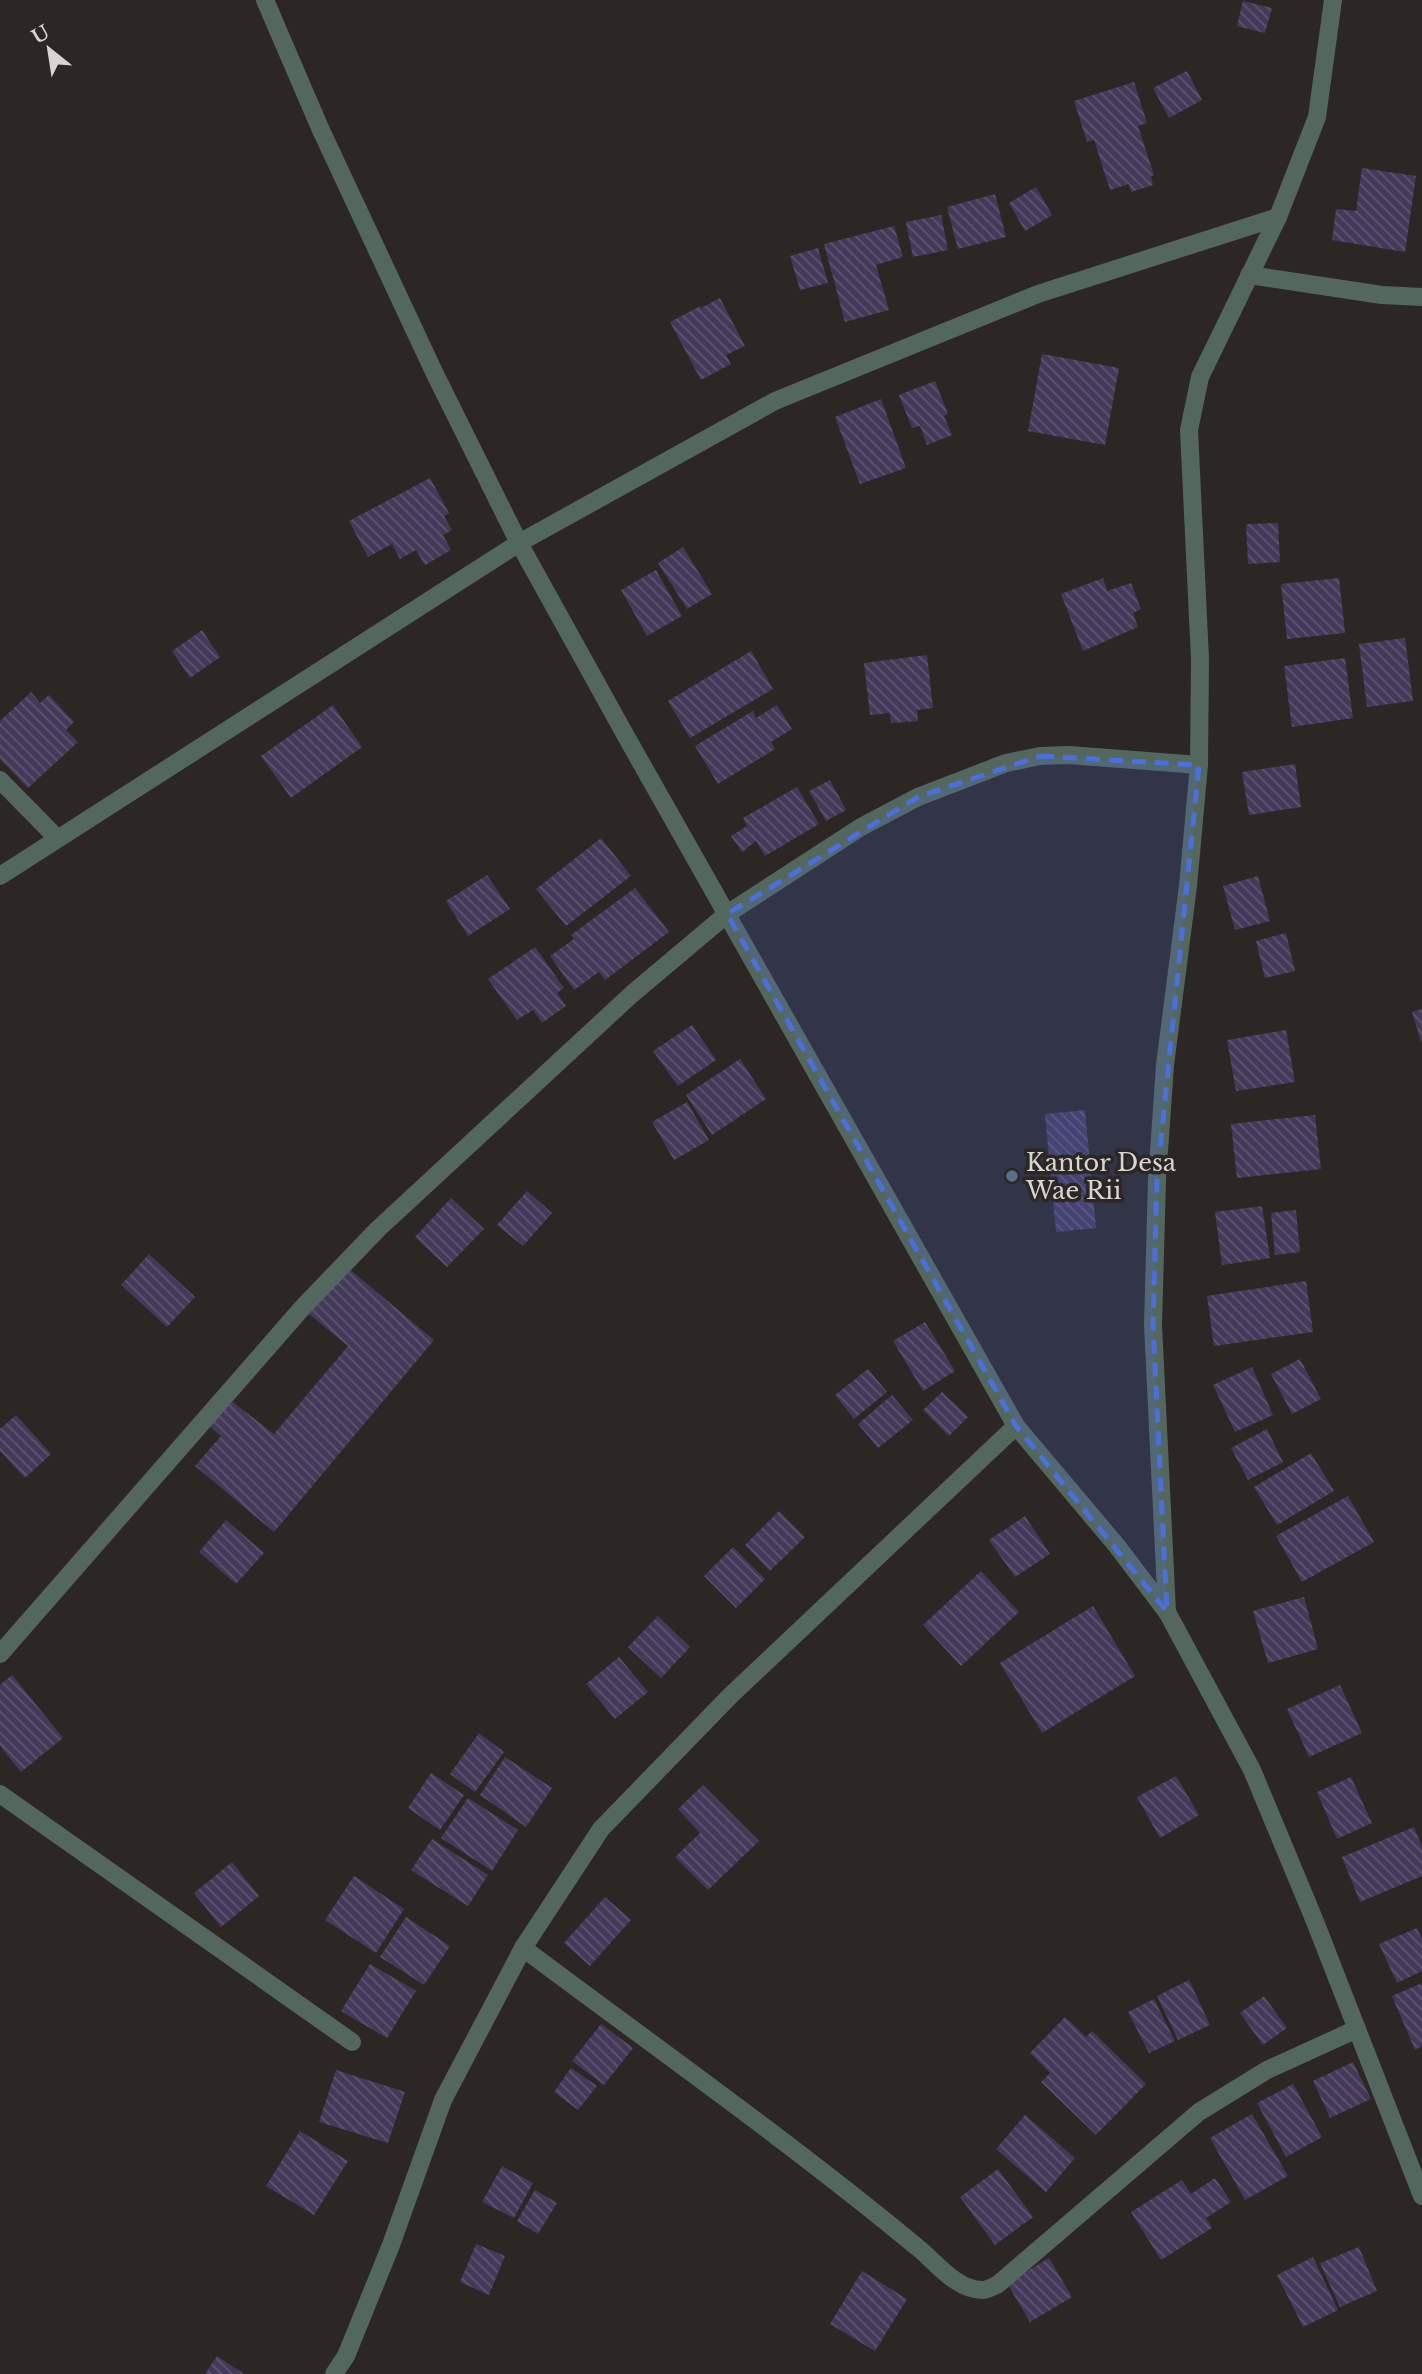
<svg xmlns="http://www.w3.org/2000/svg" width="1422" height="2374" font-family="'Libre Baskerville',serif">
<defs>
<pattern id="building-back-hatch" width="6" height="6" patternUnits="userSpaceOnUse" patternTransform="scale(1.75)"><rect width="6" height="6" fill="#45395a"/><path d="M-1 5l2 2M0 0l6 6M5-1l2 2" fill="none" stroke="#5f5571"/></pattern>
</defs>
<rect width="100%" height="100%" fill="#2c2725"/>
<g fill="url(#building-back-hatch)">
<path d="M1243,1L1272,8L1265,33L1237,26Z"/>
<path d="M1187,71L1202,100L1169,118L1153,88Z"/>
<path d="M1134,82L1147,123L1138,126L1154,175L1151,176L1153,185L1131,192L1129,184L1110,190L1094,140L1087,142L1074,101Z"/>
<path d="M1362,168L1416,176L1405,252L1332,240L1336,209L1356,211Z"/>
<path d="M1036,187L1052,215L1025,231L1009,203Z"/>
<path d="M995,194L1006,237L958,249L947,207Z"/>
<path d="M941,215L948,250L913,257L906,222Z"/>
<path d="M894,226L903,257L876,265L889,310L845,322L824,244Z"/>
<path d="M818,248L828,283L800,290L790,256Z"/>
<path d="M720,298L745,346L726,355L731,364L701,380L670,322L700,306L701,308Z"/>
<path d="M1042,354L1119,368L1105,445L1028,431Z"/>
<path d="M935,381L948,414L944,416L952,435L927,445L920,426L912,428L899,395Z"/>
<path d="M881,399L906,468L860,484L835,417Z"/>
<path d="M430,478L449,513L444,516L452,530L443,535L451,550L425,565L416,550L400,559L392,544L368,557L349,521Z"/>
<path d="M1278,523L1280,562L1248,564L1246,524Z"/>
<path d="M683,547L712,594L687,609L658,563Z"/>
<path d="M656,570L682,616L647,636L621,590Z"/>
<path d="M1103,578L1107,591L1131,583L1141,609L1133,613L1138,627L1083,651L1061,594Z"/>
<path d="M1339,578L1345,633L1287,639L1281,584Z"/>
<path d="M202,630L220,657L190,678L172,651Z"/>
<path d="M1405,638L1413,701L1367,707L1359,644Z"/>
<path d="M751,651L773,689L690,738L668,701Z"/>
<path d="M927,655L933,708L917,710L918,721L891,723L890,713L870,715L864,663Z"/>
<path d="M1345,658L1353,718L1292,727L1284,666Z"/>
<path d="M31,692L40,703L49,695L74,722L66,730L78,742L28,788L0,759V721Z"/>
<path d="M333,705L362,747L291,798L261,756Z"/>
<path d="M777,705L792,729L771,742L775,749L718,784L695,746L753,711L756,718Z"/>
<path d="M1295,764L1301,807L1249,815L1242,772Z"/>
<path d="M830,780L846,810L826,821L809,791Z"/>
<path d="M797,787L819,824L765,856L756,841L742,852L731,836L747,826L743,818Z"/>
<path d="M601,838L631,876L566,926L536,889Z"/>
<path d="M487,875L510,909L468,936L446,901Z"/>
<path d="M1258,876L1270,921L1235,930L1223,886Z"/>
<path d="M635,888L669,932L605,980L599,972L574,990L550,956L574,939L571,935Z"/>
<path d="M1286,933L1295,971L1265,978L1256,941Z"/>
<path d="M535,947L564,988L557,993L566,1006L542,1023L533,1010L517,1020L488,979Z"/>
<path d="M1422,1009V1042H1421L1412,1012Z"/>
<path d="M692,1025L716,1060L678,1086L653,1051Z"/>
<path d="M1286,1030L1295,1082L1236,1091L1227,1040Z"/>
<path d="M740,1059L766,1099L712,1135L686,1095Z"/>
<path d="M687,1102L709,1140L674,1160L652,1122Z"/>
<path d="M1085,1110L1096,1228L1056,1232L1045,1114Z"/>
<path d="M1315,1115L1321,1169L1237,1178L1231,1124Z"/>
<path d="M527,1191L552,1213L523,1246L497,1225Z"/>
<path d="M451,1198L484,1229L447,1267L415,1237Z"/>
<path d="M1262,1206L1270,1258L1222,1265L1215,1212Z"/>
<path d="M1296,1210L1300,1252L1275,1255L1271,1213Z"/>
<path d="M149,1254L195,1297L167,1327L121,1285Z"/>
<path d="M348,1268L434,1340L274,1532L195,1466L221,1436L208,1425L230,1400L274,1434L348,1346L309,1314Z"/>
<path d="M1306,1281L1313,1332L1214,1346L1207,1296Z"/>
<path d="M925,1322L955,1371L923,1391L893,1341Z"/>
<path d="M1300,1359L1321,1399L1292,1414L1271,1374Z"/>
<path d="M1252,1367L1273,1415L1235,1432L1213,1385Z"/>
<path d="M868,1369L887,1392L854,1419L835,1395Z"/>
<path d="M942,1392L968,1417L949,1436L923,1410Z"/>
<path d="M892,1395L913,1420L878,1448L858,1424Z"/>
<path d="M16,1415L51,1454L25,1478L0,1451V1429Z"/>
<path d="M1267,1429L1283,1462L1248,1480L1231,1448Z"/>
<path d="M1311,1453L1334,1491L1277,1525L1254,1487Z"/>
<path d="M1348,1496L1374,1542L1302,1582L1276,1536Z"/>
<path d="M779,1511L805,1537L770,1571L745,1545Z"/>
<path d="M1025,1516L1050,1554L1015,1577L989,1540Z"/>
<path d="M226,1520L264,1553L236,1584L199,1552Z"/>
<path d="M733,1547L765,1579L736,1608L704,1576Z"/>
<path d="M981,1571L1019,1612L961,1666L923,1625Z"/>
<path d="M1304,1597L1318,1649L1268,1663L1253,1611Z"/>
<path d="M1093,1606L1135,1676L1042,1733L1000,1663Z"/>
<path d="M658,1616L690,1647L661,1678L628,1647Z"/>
<path d="M619,1657L648,1692L615,1719L586,1684Z"/>
<path d="M12,1675L63,1738L21,1772L0,1746V1685Z"/>
<path d="M1340,1685L1362,1733L1309,1757L1287,1709Z"/>
<path d="M479,1733L504,1752L475,1792L450,1774Z"/>
<path d="M505,1757L552,1788L526,1827L480,1795Z"/>
<path d="M431,1773L464,1795L440,1830L408,1808Z"/>
<path d="M1176,1776L1199,1815L1160,1838L1137,1797Z"/>
<path d="M1351,1777L1372,1823L1337,1839L1317,1792Z"/>
<path d="M703,1785L759,1841L708,1890L675,1857L700,1833L678,1809Z"/>
<path d="M468,1798L518,1830L492,1871L441,1838Z"/>
<path d="M1414,1827L1422,1847V1876L1360,1902L1342,1857Z"/>
<path d="M432,1839L488,1875L468,1906L411,1870Z"/>
<path d="M232,1862L259,1896L221,1927L194,1893Z"/>
<path d="M354,1876L404,1909L376,1953L325,1920Z"/>
<path d="M605,1897L631,1920L590,1966L564,1943Z"/>
<path d="M406,1917L450,1946L424,1985L380,1957Z"/>
<path d="M1417,1928L1422,1939V1971L1397,1983L1379,1944Z"/>
<path d="M370,1964L416,1991L387,2038L341,2011Z"/>
<path d="M1189,1980L1210,2025L1178,2040L1157,1996Z"/>
<path d="M1422,1983V2046L1415,2050L1392,1996Z"/>
<path d="M1264,1996L1287,2028L1263,2045L1240,2013Z"/>
<path d="M1154,1999L1175,2041L1149,2053L1128,2012Z"/>
<path d="M1065,2017L1086,2037L1092,2031L1146,2084L1096,2135L1041,2082L1050,2073L1030,2053Z"/>
<path d="M601,2024L633,2048L604,2085L572,2061Z"/>
<path d="M1353,2062L1371,2099L1330,2118L1313,2081Z"/>
<path d="M571,2068L597,2086L578,2110L554,2092Z"/>
<path d="M336,2070L405,2092L388,2143L319,2122Z"/>
<path d="M1293,2084L1322,2137L1286,2157L1257,2103Z"/>
<path d="M1252,2114L1288,2176L1245,2200L1210,2138Z"/>
<path d="M1025,2115L1075,2158L1046,2192L996,2149Z"/>
<path d="M300,2131L348,2161L314,2215L266,2186Z"/>
<path d="M502,2166L533,2183L514,2218L482,2202Z"/>
<path d="M998,2169L1033,2217L995,2245L960,2197Z"/>
<path d="M1215,2178L1231,2202L1206,2218L1212,2228L1161,2260L1131,2212L1182,2180L1191,2194Z"/>
<path d="M535,2190L557,2203L538,2234L517,2221Z"/>
<path d="M476,2244L505,2256L489,2295L460,2282Z"/>
<path d="M1359,2247L1377,2291L1340,2307L1320,2263Z"/>
<path d="M1313,2257L1338,2310L1303,2327L1277,2275Z"/>
<path d="M1049,2258L1072,2297L1030,2322L1007,2283Z"/>
<path d="M862,2271L907,2299L875,2351L830,2324Z"/>
<path d="M217,2356L244,2374H205Z"/>
</g>
<g fill="none" stroke-linecap="round" stroke-linejoin="round">
<g stroke="#54675f" stroke-width="18">
<path d="M265,0L320,128L434,372L519,543L627,738L1016,1426L1117,1546L1167,1612L1252,1770L1314,1919L1422,2196"/>
<path d="M1249,275L1382,295L1422,297"/>
<path d="M0,780L57,838"/>
<path d="M0,876L519,543L775,401L1038,294L1278,217"/>
<path d="M1167,1612L1153,1325L1157,1180L1165,1065L1188,886L1199,765L1200,659L1189,430L1200,377L1278,217L1317,117L1333,0"/>
<path d="M0,1654L303,1307L378,1229L632,994L727,914L861,827L918,797L1006,763L1040,756L1069,755L1199,765"/>
<path d="M0,1794L352,2042"/>
<path d="M523,1948C655,2047 790,2142 917,2247C935,2261 956,2290 982,2290C987,2290 992,2287 997,2285L1199,2112L1267,2070L1357,2029"/>
<path d="M334,2374L346,2356L391,2245L443,2100L523,1948L601,1829L730,1696L1016,1426"/>
</g>
</g>
<path fill="#4c70d7" fill-opacity="0.2" stroke="#4c70d7" stroke-width="5" stroke-dasharray="14 9" stroke-linejoin="round" d="M1040,756L1199,765L1157,1180L1153,1325L1167,1612L1016,1426L727,914L918,797Z"/>
<circle fill="#5c6f8a" stroke="#2c2725" stroke-width="2.5" cx="1012" cy="1176" r="7"/>
<g text-anchor="middle" dominant-baseline="central" stroke-width="7" stroke-linejoin="round" paint-order="stroke">
<g font-size="24" fill="#d8d4d3" stroke="#2c2725" text-anchor="start">
<text x="1026" y="1162">Kantor Desa<tspan x="1026" dy="28">Wae Rii</tspan></text>
</g>
</g>
<g transform="translate(49 49) rotate(330)" stroke="#2c2725" stroke-width="5" paint-order="stroke">
<path d="M0-5L12 26L0 18L-12 26Z" fill="#d8d4d3"/>
<text y="-10" font-size="19" font-weight="bold" text-anchor="middle" fill="#d8d4d3">U</text>
</g>
</svg>
